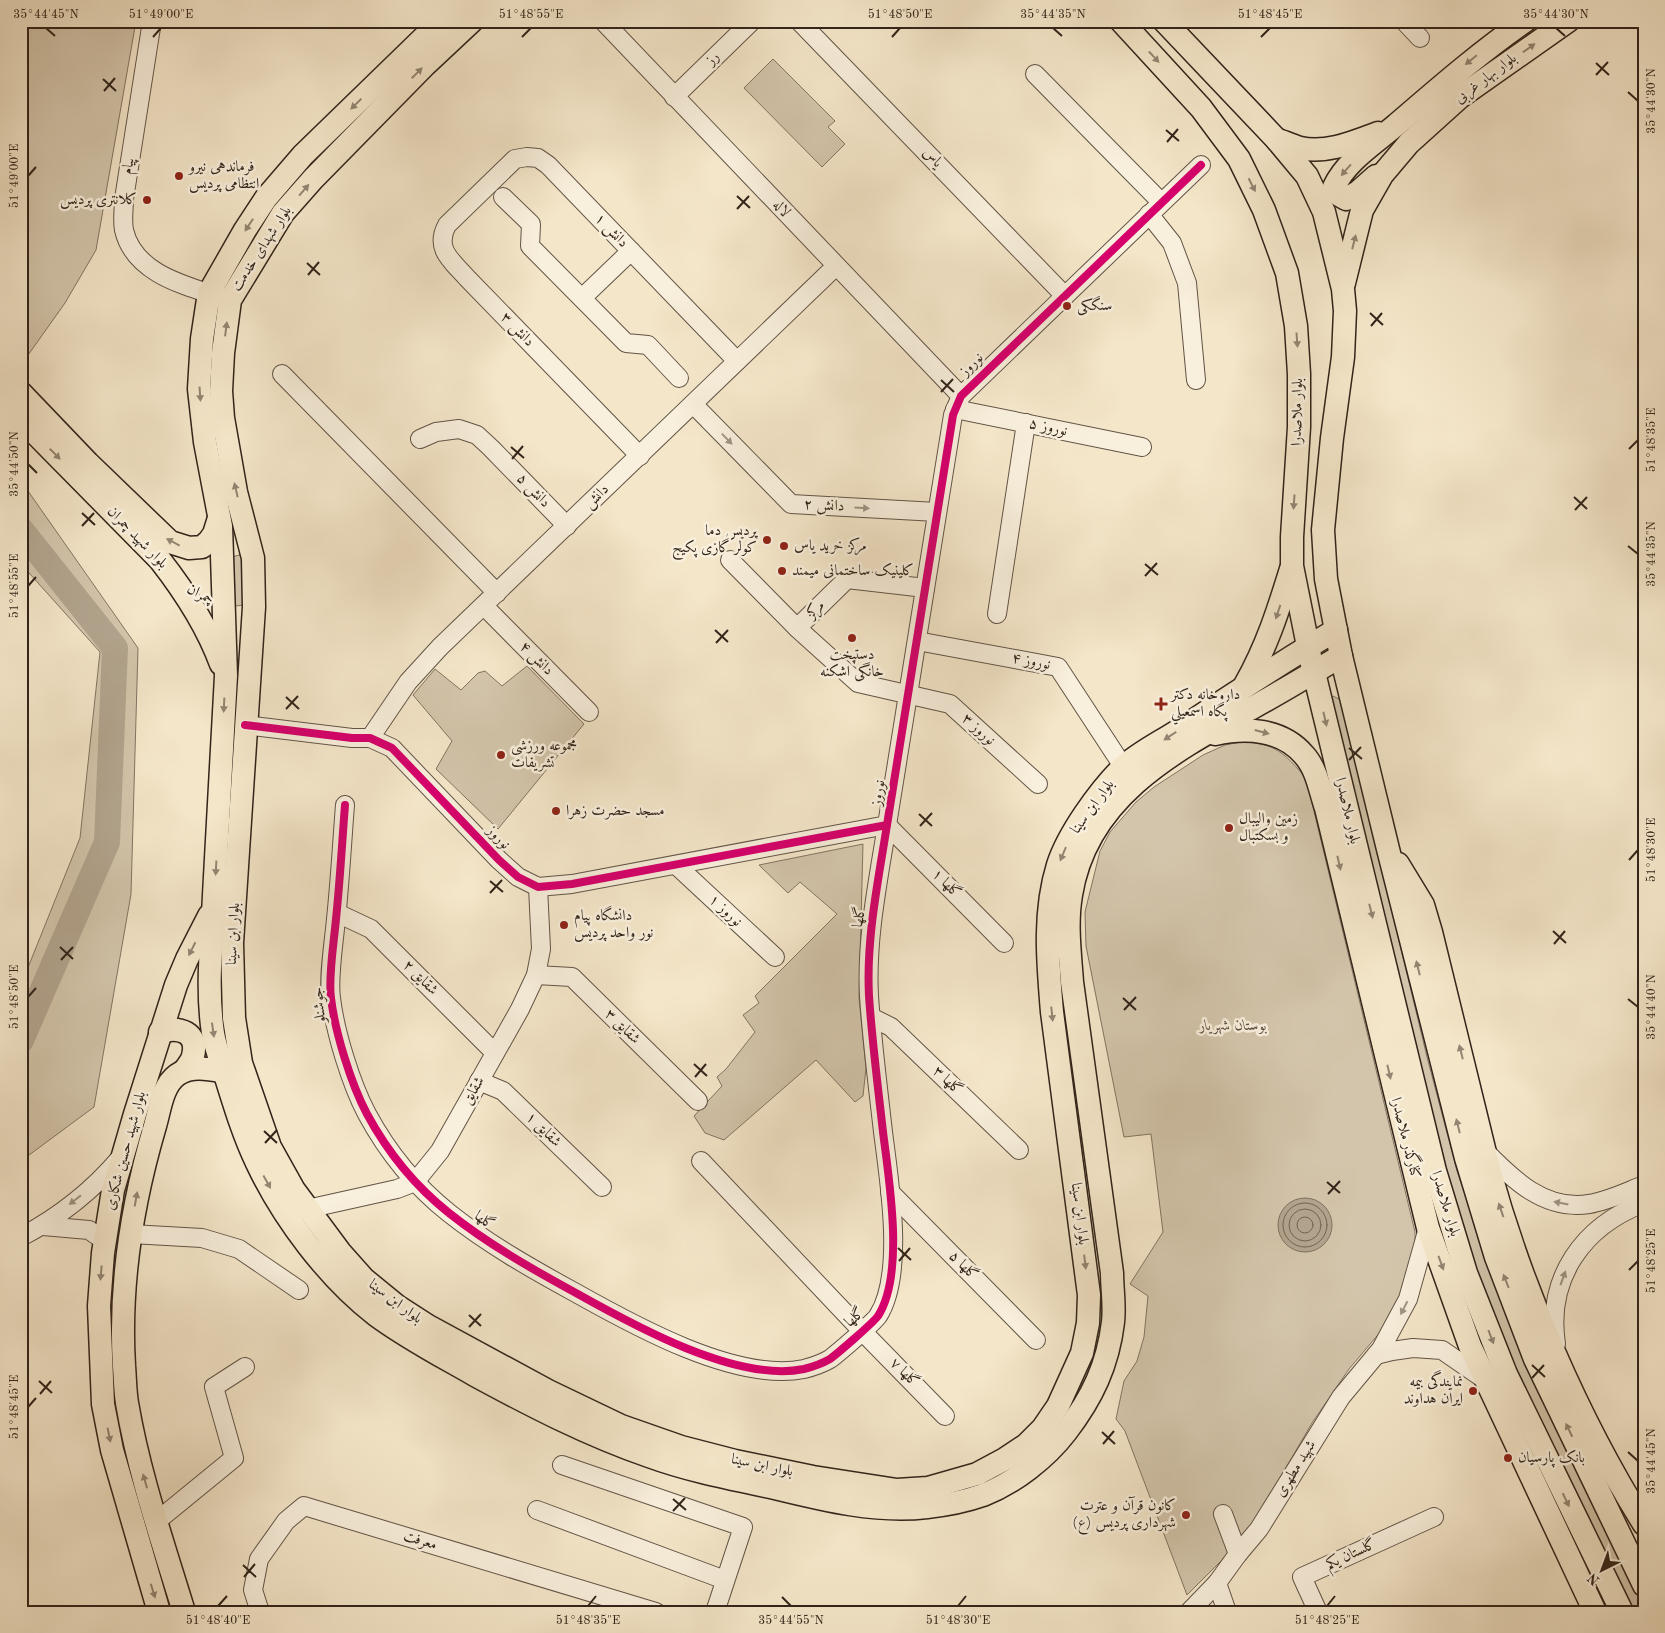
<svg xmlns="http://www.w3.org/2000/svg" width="1665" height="1633" font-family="'Old Standard TT',Amiri,serif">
<rect width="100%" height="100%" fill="#f4e6c9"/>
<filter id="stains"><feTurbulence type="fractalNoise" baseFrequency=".004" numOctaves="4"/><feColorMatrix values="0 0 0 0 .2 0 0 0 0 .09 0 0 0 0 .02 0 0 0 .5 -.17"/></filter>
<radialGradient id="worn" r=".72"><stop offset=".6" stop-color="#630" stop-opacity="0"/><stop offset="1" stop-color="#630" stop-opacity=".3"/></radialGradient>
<g fill="#d3c5ab" stroke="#827462">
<path d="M21,21H136L96,250L65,303L21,365Z"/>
<path d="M773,59L835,121L828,127L845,144L822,167L744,88Z"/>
<path d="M21,481L138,648L131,894L94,1107L21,1161V985L80,838L100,652L21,564Z"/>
<path d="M239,555H242L244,605L236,606L229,604L232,557Z"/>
<path d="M527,666L584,724L498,829L436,769L452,741L413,695L435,669L461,690L478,673L485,671L502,686Z"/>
<path d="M1333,696L1341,700L1427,1057L1457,1171L1521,1354L1644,1606V1612H1632L1537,1422L1475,1264L1435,1137L1328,704Z"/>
<path d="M1241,742C1276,743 1284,753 1306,778L1415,1232V1249L1408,1287L1382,1330L1349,1369L1312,1423L1255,1521L1221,1561L1187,1595L1125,1431L1116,1419L1124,1381L1137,1361L1144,1337L1148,1296L1130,1284L1163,1232L1151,1134L1124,1137L1086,946L1085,912L1100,851L1110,832L1136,802L1154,787L1203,755L1225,745Z"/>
<path d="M863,844L859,998L866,1068L863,1096L855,1102L816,1060L724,1140L705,1133L694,1116L722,1086L717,1077L726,1069L755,1032L743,1015L759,1003L755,996L837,914L800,882L788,893L759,865Z"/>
</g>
<circle fill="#b2a48e" stroke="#7f7160" cx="1305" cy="1225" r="27"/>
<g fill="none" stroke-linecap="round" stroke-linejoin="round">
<g stroke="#726454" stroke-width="1">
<circle cx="1305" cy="1225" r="22"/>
<circle cx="1305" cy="1225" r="16"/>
<circle cx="1305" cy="1225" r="8"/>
</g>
<path stroke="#b2a48e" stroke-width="26" d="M21,530L115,648L107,842L21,1040"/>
<defs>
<g id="minor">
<path d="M152,21L124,199C124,209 122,220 124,230C134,273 183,285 220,297"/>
<path d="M603,21L961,396"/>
<path d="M799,21L1064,295"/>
<path d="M1404,21L1420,38"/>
<path d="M1035,74L1161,202"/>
<path d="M674,97L752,21"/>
<path d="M503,197L531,224L530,246L626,343L648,345L679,378"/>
<path d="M1149,214L1172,243L1187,283L1196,380"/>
<path d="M582,298L631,251"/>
<path d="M282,374L497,593"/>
<path d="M693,404L791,504L937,512"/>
<path d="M955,409L1142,447"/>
<path d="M420,439L436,432L459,429L477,435L491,448L567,526"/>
<path d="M640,456L467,278C452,261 434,249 447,225L515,159L527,157L538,158L548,165L737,361"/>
<path d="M730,560L797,628L847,579L925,588"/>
<path d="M484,606L589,712"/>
<path d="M997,614L1026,423"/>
<path d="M797,628L858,683L950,704L1038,784"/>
<path d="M917,641L1058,667L1130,777"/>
<path d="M245,725L352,738H370L392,748L499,860L518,877L538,887L572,884L887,825L953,415L961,396L1201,165"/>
<path d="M370,738L408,682L440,647L836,266"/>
<path d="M345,805C342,843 340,881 336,919C334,942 328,977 331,998C335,1032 351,1084 367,1114C387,1151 415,1186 449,1213C488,1244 532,1269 576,1293C633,1325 737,1383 804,1369C812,1367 823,1363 830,1359C838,1353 873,1323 878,1316C905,1274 889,1180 883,1132C878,1087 872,1041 869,996C866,939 878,882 887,825"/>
<path d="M887,825L1004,943"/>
<path d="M676,865L775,957"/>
<path d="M337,913L371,929L495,1053"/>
<path d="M536,975L572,977L698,1101"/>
<path d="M871,1017L891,1027L1019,1150"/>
<path d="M479,1081L503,1091L602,1187"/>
<path d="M1484,1150C1513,1180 1545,1211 1589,1204C1608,1201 1626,1192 1644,1185"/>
<path d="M701,1161L862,1331L945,1416"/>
<path d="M890,1192L1036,1340"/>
<path d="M307,1209L397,1189L415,1182L440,1151L520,1009L536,975L541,949L538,887"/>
<path d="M43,1226L89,1230L105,1241"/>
<path d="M131,1234L202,1238L239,1249L299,1290"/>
<path d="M21,1237C59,1217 94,1189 121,1157"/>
<path d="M1556,1344C1546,1278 1583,1226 1644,1203"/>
<path d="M1376,1355L1392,1351L1413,1348L1442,1350L1487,1381"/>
<path d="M562,1465L743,1527L715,1612"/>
<path d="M537,1510L725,1580"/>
<path d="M1223,1514L1238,1554"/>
<path d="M157,1521L234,1458L214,1387L245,1367"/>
<path d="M260,1612L253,1590L259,1559L286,1521L304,1506L656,1612"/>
<path d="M1189,1612L1217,1583"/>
<path d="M1227,1612L1217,1583L1238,1554L1259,1529L1341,1397L1381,1349L1408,1299L1428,1228"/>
<path d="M1318,1612L1302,1577L1434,1517"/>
</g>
<g id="major">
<path d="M441,21L303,155L266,198L245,230L209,293L202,339L199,389L205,442L221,526L226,676C222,749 218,822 214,895C212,941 206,986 213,1033C215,1046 220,1059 224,1071C234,1103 243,1134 257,1163C283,1218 328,1278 376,1315C407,1338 440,1355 473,1374C530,1405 588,1435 649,1456C690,1471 733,1479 775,1488C824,1500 877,1513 927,1507C946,1505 966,1501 983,1495C1014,1483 1046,1458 1066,1432C1092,1398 1108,1365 1113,1322C1115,1306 1112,1289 1112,1273L1072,982C1070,953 1066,924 1071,895C1086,798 1172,752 1250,709C1281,692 1311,674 1341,656"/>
<path d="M472,21L425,65L313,179L283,213L230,300L223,353L221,391L223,418L236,492L253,558L254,607L232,943L234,1018L241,1063L270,1147L294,1190L340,1252L364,1279L397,1306L428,1326L548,1391L621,1426L681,1447L735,1461L813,1477L897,1490L928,1488L977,1474L1005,1459L1026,1445L1043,1428L1058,1406L1082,1353L1088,1323L1089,1295L1052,1012C1048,963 1043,913 1058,865C1068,834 1099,791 1122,768C1139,752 1163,741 1182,728C1233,694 1284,661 1336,630"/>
<path d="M1121,21L1201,108L1239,159L1264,210L1287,273L1296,326L1299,374V427L1292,537V566L1310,656L1435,1171L1466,1273L1506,1374L1622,1612"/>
<path d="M1164,21L1277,140L1307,176L1324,212L1343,289L1345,311L1343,357L1332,438L1323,530L1326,579L1341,656L1388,849L1466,1158L1496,1257L1535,1359L1644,1585"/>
<path d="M1277,140C1285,142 1293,146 1300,148C1326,154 1354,142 1378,133"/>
<path d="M1376,176L1358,192L1346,199L1339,195L1334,187C1346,161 1375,143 1396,125C1438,89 1479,53 1525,21"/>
<path d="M1344,283L1362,210L1382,175L1409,143L1460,97L1568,21"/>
<path d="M21,393L88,463L170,542L189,548L202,547L209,541L214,534L219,518"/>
<path d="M21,419L160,560C185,592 207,626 221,664"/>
<path d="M1245,685C1267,646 1278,611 1291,569"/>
<path d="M1215,734C1246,727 1282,729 1304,755C1317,769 1320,791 1326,808L1428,1228L1470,1346L1595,1612"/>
<path d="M1398,864L1423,905L1431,932L1489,1169C1522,1289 1578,1419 1644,1524"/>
<path d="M160,1032C179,1026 199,1032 193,1056C192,1061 188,1065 185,1070"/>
<path d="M159,1612L112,1450L103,1404L99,1306L103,1253L113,1190L135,1114L176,985L187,959L209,916"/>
<path d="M184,1612C163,1543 139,1474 127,1403C125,1391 125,1378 124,1366C119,1284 132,1204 155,1126C160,1109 162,1086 177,1075C191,1065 209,1069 225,1072L236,1066"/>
</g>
</defs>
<use href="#minor" stroke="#625446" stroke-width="20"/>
<use href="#major" stroke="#32241a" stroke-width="25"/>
<use href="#minor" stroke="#f8efdc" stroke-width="18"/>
<use href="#major" stroke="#f4e6c9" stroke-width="22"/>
<defs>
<g id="cycleway">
<path d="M245,725L352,738H370L392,748L499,860L518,877L538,887L572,884L887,825L953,415L961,396L1201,165"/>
<path d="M345,805C342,843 340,881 336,919C334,942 328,977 331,998C335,1032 351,1084 367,1114C387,1151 415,1186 449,1213C488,1244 532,1269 576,1293C633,1325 737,1383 804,1369C812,1367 823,1363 830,1359C838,1353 873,1323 878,1316C905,1274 889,1180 883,1132C878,1087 872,1041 869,996C866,939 878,882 887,825"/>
</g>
</defs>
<use href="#cycleway" stroke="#f8efdc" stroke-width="11"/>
<use href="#cycleway" stroke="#d6006c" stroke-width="8"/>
</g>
<defs><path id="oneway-solid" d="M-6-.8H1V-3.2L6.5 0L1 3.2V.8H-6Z" transform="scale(1.25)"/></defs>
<g fill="#938572">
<use href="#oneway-solid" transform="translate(1529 48) rotate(-35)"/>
<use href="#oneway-solid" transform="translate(1154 57) rotate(47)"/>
<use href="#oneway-solid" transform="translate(1471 60) rotate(141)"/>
<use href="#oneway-solid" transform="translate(417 73) rotate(-45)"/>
<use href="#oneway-solid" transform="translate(356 104) rotate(136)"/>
<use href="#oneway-solid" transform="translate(1346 170) rotate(131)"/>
<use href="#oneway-solid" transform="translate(1252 185) rotate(63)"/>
<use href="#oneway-solid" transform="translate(304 190) rotate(-49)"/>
<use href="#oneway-solid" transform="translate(249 225) rotate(123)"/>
<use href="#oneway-solid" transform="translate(1354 242) rotate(-76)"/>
<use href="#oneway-solid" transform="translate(226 329) rotate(-83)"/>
<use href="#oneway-solid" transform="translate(1297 340) rotate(86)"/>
<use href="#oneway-solid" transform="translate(200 394) rotate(86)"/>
<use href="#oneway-solid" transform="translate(55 454) rotate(45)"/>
<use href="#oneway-solid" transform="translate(236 490) rotate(-103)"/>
<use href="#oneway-solid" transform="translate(1294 502) rotate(94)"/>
<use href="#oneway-solid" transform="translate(173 542) rotate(-152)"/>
<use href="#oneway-solid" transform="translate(1278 612) rotate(108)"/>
<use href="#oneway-solid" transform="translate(224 705) rotate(93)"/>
<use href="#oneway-solid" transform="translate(1325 719) rotate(77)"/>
<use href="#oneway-solid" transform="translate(1262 732) rotate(15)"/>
<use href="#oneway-solid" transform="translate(1170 736) rotate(147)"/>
<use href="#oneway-solid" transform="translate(1063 854) rotate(113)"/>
<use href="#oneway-solid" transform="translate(1339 863) rotate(77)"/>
<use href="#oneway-solid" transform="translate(216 868) rotate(93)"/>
<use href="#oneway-solid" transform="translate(1371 911) rotate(76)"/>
<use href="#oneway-solid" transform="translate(192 949) rotate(117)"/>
<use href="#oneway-solid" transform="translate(1418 968) rotate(-104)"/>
<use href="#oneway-solid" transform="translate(1052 1014) rotate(84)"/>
<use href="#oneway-solid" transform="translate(213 1030) rotate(82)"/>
<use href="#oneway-solid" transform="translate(1461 1052) rotate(-104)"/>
<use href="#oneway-solid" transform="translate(1389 1072) rotate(77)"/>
<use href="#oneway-solid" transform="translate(1458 1126) rotate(-104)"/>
<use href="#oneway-solid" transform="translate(267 1182) rotate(61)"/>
<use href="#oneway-solid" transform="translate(136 1199) rotate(-80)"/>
<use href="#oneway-solid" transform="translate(1501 1210) rotate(-109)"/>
<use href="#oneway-solid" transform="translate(1085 1262) rotate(83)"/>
<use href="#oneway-solid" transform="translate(1441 1263) rotate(70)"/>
<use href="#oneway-solid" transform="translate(101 1273) rotate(95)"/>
<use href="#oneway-solid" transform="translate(1506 1281) rotate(-111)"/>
<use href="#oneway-solid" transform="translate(1491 1337) rotate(69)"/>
<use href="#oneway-solid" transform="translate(1569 1430) rotate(-116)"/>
<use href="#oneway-solid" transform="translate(109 1435) rotate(79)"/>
<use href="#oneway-solid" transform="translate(145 1481) rotate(-106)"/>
<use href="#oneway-solid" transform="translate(1566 1500) rotate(64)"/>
<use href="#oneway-solid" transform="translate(153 1591) rotate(73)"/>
</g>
<g fill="#9f9485">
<use href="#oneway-solid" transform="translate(727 439) rotate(46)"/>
<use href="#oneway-solid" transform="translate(862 508) rotate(3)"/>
<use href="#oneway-solid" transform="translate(75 1200) rotate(142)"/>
<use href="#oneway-solid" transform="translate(1561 1203) rotate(-169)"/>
<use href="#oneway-solid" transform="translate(1563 1278) rotate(-70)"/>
<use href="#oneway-solid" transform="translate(1404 1308) rotate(117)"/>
</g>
<path fill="none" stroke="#32241a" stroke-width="2" d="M46,28L55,36M1053,28L1062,36M1556,28L1565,36M153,37L161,28M522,37L531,28M892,37L900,28M1261,37L1270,28M1596,63L1609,75M1596,75L1608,62M103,79L116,91M104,91L115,78M1628,92L1638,101M1166,130L1179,141M1167,142L1178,129M28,176L36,167M737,196L750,208M737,209L749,196M307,263L320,275M308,275L319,262M1370,313L1383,325M1371,326L1382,313M941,380L954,392M941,392L953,379M511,447L524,458M1629,449L1638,440M512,459L523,446M28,464L37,473M1574,497L1587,509M1575,510L1587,497M82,513L95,525M82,526L94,513M1628,546L1638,554M1145,564L1158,575M1145,576L1157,563M28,586L36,577M715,630L728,642M716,643L728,630M286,697L299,709M286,709L298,696M1349,748L1362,759M1349,760L1361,747M919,814L932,826M920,826L932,813M1629,860L1638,850M490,881L503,892M490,893L502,880M1553,931L1566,943M1554,944L1565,931M60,947L73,959M61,960L73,947M28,997L36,988M1123,998L1136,1010M1628,999L1638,1007M1124,1010L1136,997M694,1064L707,1076M695,1077L706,1064M264,1131L277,1143M265,1143L277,1130M1327,1182L1340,1193M1328,1194L1340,1181M898,1248L911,1260M899,1261L910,1248M1629,1270L1638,1261M469,1315L481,1326M469,1327L481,1314M1532,1365L1545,1377M1532,1378L1544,1365M39,1381L52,1393M40,1394L51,1381M28,1407L36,1398M1102,1432L1115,1444M1103,1444L1114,1431M1628,1452L1638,1461M673,1499L686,1510M673,1511L685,1498M243,1565L256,1577M244,1577L255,1564M782,1597L791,1606M218,1606L227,1596M588,1606L596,1596M958,1606L966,1596M1327,1606L1335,1596"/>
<g fill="#8f2418" stroke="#f8efdc" stroke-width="2">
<circle cx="179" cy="176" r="5"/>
<circle cx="147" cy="200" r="5"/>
<circle cx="1067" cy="306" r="5"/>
<circle cx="767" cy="540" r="5"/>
<circle cx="784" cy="546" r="5"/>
<circle cx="782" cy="571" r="5"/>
<circle cx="852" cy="638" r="5"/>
<path d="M1158.5 696.5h5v5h5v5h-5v5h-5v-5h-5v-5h5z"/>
<circle cx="501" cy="755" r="5"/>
<circle cx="556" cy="811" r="5"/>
<circle cx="1229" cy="828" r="5"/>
<circle cx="564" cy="925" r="5"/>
<circle cx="1473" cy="1391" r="5"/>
<circle cx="1508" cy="1458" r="5"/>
<circle cx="1186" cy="1515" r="5"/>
</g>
<g text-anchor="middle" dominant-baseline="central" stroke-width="5" stroke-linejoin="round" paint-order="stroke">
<g font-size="15" fill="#32241a" stroke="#f8efdc">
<text transform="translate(713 59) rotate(-44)">رز</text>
<text transform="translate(1486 79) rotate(-37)">بلوار بهار غربی</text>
<text transform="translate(932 158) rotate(46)">یاس</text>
<text transform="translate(129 166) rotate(-81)">پیام</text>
<text transform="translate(781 209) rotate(46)">لاله</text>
<text transform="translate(611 231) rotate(46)">دانش ۱</text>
<text transform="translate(262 249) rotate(-57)">بلوار شهدای خدمت</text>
<text transform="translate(517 330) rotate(46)">دانش ۳</text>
<text transform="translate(972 365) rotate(-45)">نوروز</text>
<text transform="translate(1298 412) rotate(-89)">بلوار ملاصدرا</text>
<text transform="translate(1048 428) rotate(12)">نوروز ۵</text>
<text transform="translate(533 491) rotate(46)">دانش ۵</text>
<text transform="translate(597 497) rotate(-44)">دانش</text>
<text transform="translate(824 506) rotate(3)">دانش ۲</text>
<text transform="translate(137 538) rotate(46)">بلوار شهید چمران</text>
<text transform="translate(200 595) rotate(28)">چمران</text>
<text transform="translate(816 610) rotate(-45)">مرکز</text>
<text transform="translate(536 659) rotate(45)">دانش ۴</text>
<text transform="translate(1031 662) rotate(11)">نوروز ۴</text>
<text transform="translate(978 730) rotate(42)">نوروز ۳</text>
<text transform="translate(879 793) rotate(-81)">نوروز</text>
<text transform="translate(1093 807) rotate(-54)">بلوار ابن سینا</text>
<text transform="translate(1347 811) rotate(77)">بلوار ملاصدرا</text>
<text transform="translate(498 838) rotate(46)">نوروز</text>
<text transform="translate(946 884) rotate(45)">گلها ۱</text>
<text transform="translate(725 911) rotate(43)">نوروز ۱</text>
<text transform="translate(860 917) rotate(-81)">گلها</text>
<text transform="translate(234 934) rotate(-87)">بلوار ابن سینا</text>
<text transform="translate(420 978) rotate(45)">شقایق ۲</text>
<text transform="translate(320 1005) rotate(-96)">جوشنلو</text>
<text transform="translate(622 1027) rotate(44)">شقایق ۳</text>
<text transform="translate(947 1081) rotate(44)">گلها ۳</text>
<text transform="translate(474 1091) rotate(-60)">شقایق</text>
<text transform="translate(543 1130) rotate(44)">شقایق ۱</text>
<text transform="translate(1405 1138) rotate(76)">کنارگذر ملاصدرا</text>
<text transform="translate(126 1151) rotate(-75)">بلوار شهید حسین شکاری</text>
<text transform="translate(1445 1204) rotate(73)">بلوار ملاصدرا</text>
<text transform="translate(1079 1214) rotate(83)">بلوار ابن سینا</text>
<text transform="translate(484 1221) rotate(35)">گلها</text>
<text transform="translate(963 1266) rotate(45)">گلها ۵</text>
<text transform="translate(395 1302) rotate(37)">بلوار ابن سینا</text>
<text transform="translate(855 1318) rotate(-41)">گلها</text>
<text transform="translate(904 1373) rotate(45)">گلها ۷</text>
<text transform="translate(762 1466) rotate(12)">بلوار ابن سینا</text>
<text transform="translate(1296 1469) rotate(-58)">شهید مطهری</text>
<text transform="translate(420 1541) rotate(17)">معرفت</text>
<text transform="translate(1351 1555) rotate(-25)">گلستان یکم</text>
</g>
<g font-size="15" fill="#32241a" stroke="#f8efdc" text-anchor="start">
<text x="189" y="167">فرماندهی نیرو<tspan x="189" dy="17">انتظامی پردیس</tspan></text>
<text x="137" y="200" text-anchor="end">کلانتری پردیس</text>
<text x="1077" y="306">سنگکی</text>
<text x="757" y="531" text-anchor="end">پردیس دما<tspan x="757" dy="17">کولر گازی پکیج</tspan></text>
<text x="794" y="546">مرکز خرید یاس</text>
<text x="792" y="571">کلینیک ساختمانی میمند</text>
<text x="852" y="655" text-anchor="middle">دستپخت<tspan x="852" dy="17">خانگی اشکنه</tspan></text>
<text x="1171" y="695">داروخانه دكتر<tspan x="1171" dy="17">پگاه اسمعيلي</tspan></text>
<text x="511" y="746">مجموعه ورزشی<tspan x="511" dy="17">تشریفات</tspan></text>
<text x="566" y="811">مسجد حضرت زهرا</text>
<text x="1239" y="819">زمین والیبال<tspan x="1239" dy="17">و بسکتبال</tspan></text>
<text x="574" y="916">دانشگاه پیام<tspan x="574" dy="17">نور واحد پردیس</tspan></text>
<text x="1463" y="1382" text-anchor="end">نمایندگی بیمه<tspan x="1463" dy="17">ایران هداوند</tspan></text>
<text x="1518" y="1458">بانک پارسیان</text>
<text x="1176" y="1506" text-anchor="end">کانون قرآن و عترت<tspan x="1176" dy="17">(ع) شهرداری پردیس</tspan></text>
</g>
<g font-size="15" font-style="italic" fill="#5a4c3e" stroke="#f8efdc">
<text x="1233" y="1026">بوستان شهریار</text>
</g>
</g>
<rect width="1665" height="1633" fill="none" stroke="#f4e6c9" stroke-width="55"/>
<g transform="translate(1602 1570) rotate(222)" stroke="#f8efdc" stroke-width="4" paint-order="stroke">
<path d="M0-4L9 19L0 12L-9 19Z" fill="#32241a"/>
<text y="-8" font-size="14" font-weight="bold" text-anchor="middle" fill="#32241a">N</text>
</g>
<rect x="28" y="28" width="1610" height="1578" fill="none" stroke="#32241a" stroke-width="2"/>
<g font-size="12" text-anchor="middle" fill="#32241a">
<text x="46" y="18">35°44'45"N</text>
<text x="161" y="18">51°49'00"E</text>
<text x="531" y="18">51°48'55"E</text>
<text x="900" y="18">51°48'50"E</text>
<text x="1053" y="18">35°44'35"N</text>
<text x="1270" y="18">51°48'45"E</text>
<text x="1556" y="18">35°44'30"N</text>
<text transform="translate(1651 101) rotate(-90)" y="4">35°44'30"N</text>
<text transform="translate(14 176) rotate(-90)" y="4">51°49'00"E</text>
<text transform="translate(1651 440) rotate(-90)" y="4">51°48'35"E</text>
<text transform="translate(14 464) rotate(-90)" y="4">35°44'50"N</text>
<text transform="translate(1651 554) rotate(-90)" y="4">35°44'35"N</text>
<text transform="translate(14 586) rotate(-90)" y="4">51°48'55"E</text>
<text transform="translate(1651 850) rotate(-90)" y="4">51°48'30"E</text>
<text transform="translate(14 997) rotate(-90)" y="4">51°48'50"E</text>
<text transform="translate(1651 1007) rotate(-90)" y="4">35°44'40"N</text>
<text transform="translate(1651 1261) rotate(-90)" y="4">51°48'25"E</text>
<text transform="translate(14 1407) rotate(-90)" y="4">51°48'45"E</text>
<text transform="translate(1651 1461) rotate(-90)" y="4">35°44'45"N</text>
<text x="218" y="1624">51°48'40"E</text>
<text x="588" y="1624">51°48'35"E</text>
<text x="791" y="1624">35°44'55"N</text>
<text x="958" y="1624">51°48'30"E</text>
<text x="1327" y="1624">51°48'25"E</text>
</g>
<rect width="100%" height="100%" filter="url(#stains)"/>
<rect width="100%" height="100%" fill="url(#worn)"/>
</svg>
